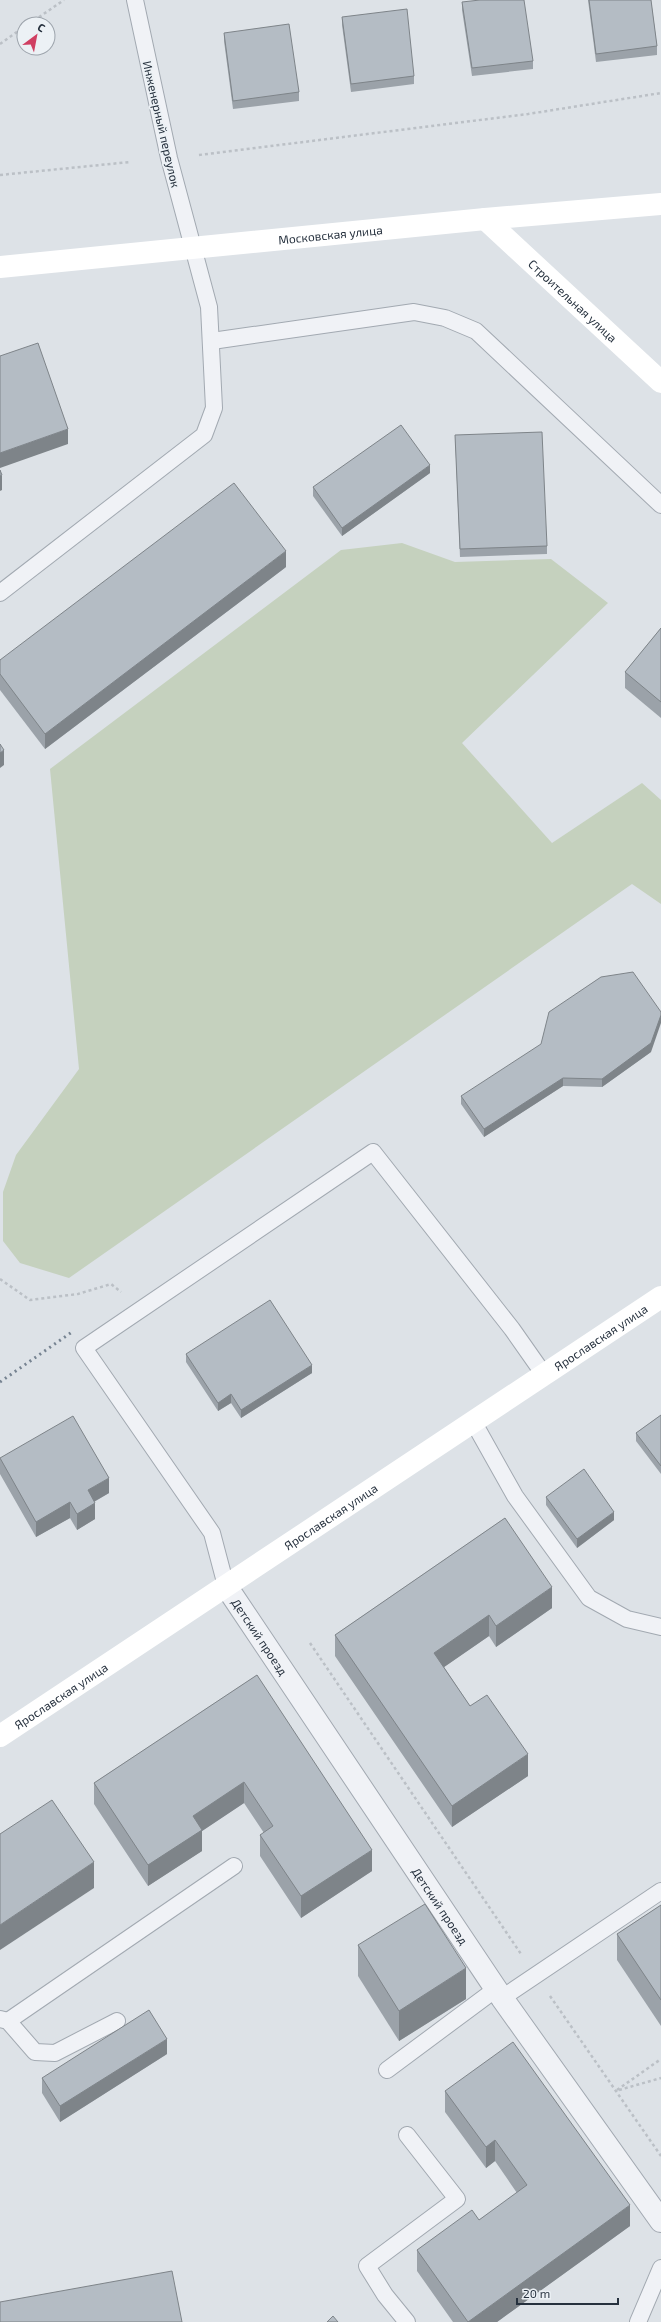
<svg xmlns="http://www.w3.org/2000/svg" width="661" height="2322" font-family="'Exo 2',sans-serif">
<rect width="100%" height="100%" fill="#dde2e7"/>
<path fill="#c5d1be" d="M402,543L455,562L551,559L608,603L462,743L552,843L642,783L661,800V904L632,884L69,1278L20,1263L3,1241V1192L16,1155L79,1069L50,769L341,550Z"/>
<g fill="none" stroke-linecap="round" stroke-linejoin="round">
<defs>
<g id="lane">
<path d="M212,341L414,312L445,318L476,331L661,505"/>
<path d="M0,593L204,435L214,408L209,307L169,158L135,0"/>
<path d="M474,1423L515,1496L589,1598L627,1619L661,1627"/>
<path d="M226,1586L212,1533L84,1348L373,1152L512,1329L545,1376"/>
<path d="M502,1998L661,1891"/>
<path d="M0,2019L8,2021L35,2052L55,2053L117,2021"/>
<path d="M8,2021L234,1866"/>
<path d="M387,2070L496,1989"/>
<path d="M407,2322L385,2295L367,2266L457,2199L407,2135"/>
<path d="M638,2322L661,2268"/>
</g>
<g id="street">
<path id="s1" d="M226,1586L502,1998L661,2221"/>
</g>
</defs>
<use href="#lane" stroke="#a2a9b1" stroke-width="18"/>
<use href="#street" stroke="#a2a9b1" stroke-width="24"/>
<g stroke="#bbc0c6" stroke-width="2.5" stroke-dasharray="3 3" stroke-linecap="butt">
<path d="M29,24L64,0"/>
<path d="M0,44L24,27"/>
<path d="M199,155L528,114L661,93"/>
<path d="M0,175L130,162"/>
<path d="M0,1279L30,1300L78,1294L111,1284L121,1292"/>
<path d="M310,1643L521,1954"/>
<path d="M550,1996L661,2156"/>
<path d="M617,2090L661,2059"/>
<path d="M619,2090L661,2078"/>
</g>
<use href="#lane" stroke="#f0f2f6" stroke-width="16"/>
<use href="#street" stroke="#f0f2f6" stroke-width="22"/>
<g stroke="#fff" stroke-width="22">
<path id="s2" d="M485,219L661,382"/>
<path id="s3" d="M0,267L485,219L661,204"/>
<path id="s4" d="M0,1736L661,1297"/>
</g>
<path stroke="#768391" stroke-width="3" stroke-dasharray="2 4" stroke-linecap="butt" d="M0,1382L72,1332"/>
</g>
<g fill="#9ba2a9">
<path d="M588,0H651L657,46V55L596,62Z"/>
<path d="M462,2L533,61V69L472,76L462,10Z"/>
<path d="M342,17L414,76V84L351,92L342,25Z"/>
<path d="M224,33L299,92V101L233,109L224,41Z"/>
<path d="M455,435L547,546V554L460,557Z"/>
<path d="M430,473L342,536L313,496V487Z"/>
<path d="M286,567L45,749L0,690V660Z"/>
<path d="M661,628V718L625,688V672Z"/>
<path d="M651,1052L602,1087L563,1086L484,1137L461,1104V1096Z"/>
<path d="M186,1354L312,1373L241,1418L231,1403L218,1411L186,1362Z"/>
<path d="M661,1415V1474L636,1441V1433Z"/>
<path d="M0,1458L109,1493L94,1502L95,1519L77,1530L70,1518L36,1537L0,1474Z"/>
<path d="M546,1497L614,1520L577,1548L546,1505Z"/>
<path d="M505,1518L552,1608L496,1647L489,1636L444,1667L470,1706L528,1776L452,1827L335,1656V1635Z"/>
<path d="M257,1675L372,1871L301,1918L260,1856V1835L264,1833L244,1803L202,1831V1851L148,1886L94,1804V1783Z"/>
<path d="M661,1905V2026L617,1960V1934Z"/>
<path d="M358,1945L466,1999L399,2041L358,1976Z"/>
<path d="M167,2054L60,2122L42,2093V2078Z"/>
<path d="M445,2091L630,2226L497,2322H453L417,2271V2250L479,2220L517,2193L495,2161L486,2168L445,2112Z"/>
</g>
<g fill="#7e8489">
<path d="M68,429V444L0,468V453Z"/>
<path d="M430,465V473L342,536V528Z"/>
<path d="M2,475V490L0,491V476Z"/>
<path d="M286,551V567L45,749V734Z"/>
<path d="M4,750V765L0,768V753Z"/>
<path d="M661,1015V1023L651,1052L602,1087V1079Z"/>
<path d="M563,1078V1086L484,1137V1129Z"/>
<path d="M312,1365V1373L241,1418V1410Z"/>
<path d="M231,1394V1403L218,1411V1403Z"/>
<path d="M109,1478V1493L88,1505V1490Z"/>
<path d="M70,1502V1518L36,1537V1522Z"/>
<path d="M95,1503V1519L77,1530V1514Z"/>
<path d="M614,1512V1520L577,1548V1539Z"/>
<path d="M552,1587V1608L496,1647V1626Z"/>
<path d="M489,1615V1636L434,1674V1653Z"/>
<path d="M528,1754V1776L452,1827V1806Z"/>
<path d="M244,1782V1803L202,1831V1851L148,1886V1865L193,1816Z"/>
<path d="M372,1850V1871L301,1918V1896Z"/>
<path d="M94,1862V1888L0,1950V1925Z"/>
<path d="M466,1968V1999L399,2041V2011Z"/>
<path d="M167,2039V2054L60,2122V2106Z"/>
<path d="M495,2140V2161L486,2168V2147Z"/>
<path d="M630,2205V2226L497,2322H468Z"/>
</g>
<g fill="#b4bcc4" stroke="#7e8489">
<path d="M480,0H524L533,61L472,68L462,2Z"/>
<path d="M589,0H651L657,46L596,54Z"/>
<path d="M407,9L414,76L351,84L342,17Z"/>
<path d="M289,24L299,92L233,101L224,33Z"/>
<path d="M38,343L68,429L0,453V356Z"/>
<path d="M401,425L430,465L342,528L313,487Z"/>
<path d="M542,432L547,546L460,549L455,435Z"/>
<path d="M0,470L2,475L0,476Z"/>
<path d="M234,483L286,551L45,734L0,674V660Z"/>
<path d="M661,628V702L625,672Z"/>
<path d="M0,744L4,750L0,753Z"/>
<path d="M633,972L661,1012V1015L651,1043L602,1079L563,1078L484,1129L461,1096L541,1044L549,1012L601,977Z"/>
<path d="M270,1300L312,1365L241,1410L231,1394L218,1403L186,1354Z"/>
<path d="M661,1415V1466L636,1433Z"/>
<path d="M73,1416L109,1478L88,1490L95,1503L77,1514L70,1502L36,1522L0,1458Z"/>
<path d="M584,1469L614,1512L577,1539L546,1497Z"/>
<path d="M505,1518L552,1587L496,1626L489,1615L434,1653L470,1706L487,1695L528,1754L452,1806L335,1635Z"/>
<path d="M257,1675L372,1850L301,1896L260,1835L273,1826L244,1782L193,1816L202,1830L148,1865L94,1783Z"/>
<path d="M52,1800L94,1862L0,1925V1834Z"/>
<path d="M425,1904L466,1968L399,2011L358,1945Z"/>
<path d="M661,1905V2000L617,1934Z"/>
<path d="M149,2010L167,2039L60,2106L42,2078Z"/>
<path d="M513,2042L630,2205L468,2322L417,2250L472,2210L479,2220L527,2185L495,2140L486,2147L445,2091Z"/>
<path d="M172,2271L182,2322H0V2302Z"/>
<path d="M333,2316L338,2322H327Z"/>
</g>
<g text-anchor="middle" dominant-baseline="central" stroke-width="3.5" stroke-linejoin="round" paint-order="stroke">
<g font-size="12" fill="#26313e" stroke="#ecf1f5">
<text transform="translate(162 124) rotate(77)">Инженерный переулок</text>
<text stroke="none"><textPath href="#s3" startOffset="332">Московская улица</textPath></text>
<text stroke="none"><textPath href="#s2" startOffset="120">Строительная улица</textPath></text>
<text stroke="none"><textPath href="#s4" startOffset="721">Ярославская улица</textPath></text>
<text stroke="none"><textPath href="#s4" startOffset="397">Ярославская улица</textPath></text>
<text stroke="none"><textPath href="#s1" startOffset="61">Детский проезд</textPath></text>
<text stroke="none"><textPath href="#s4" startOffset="73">Ярославская улица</textPath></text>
<text stroke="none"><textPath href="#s1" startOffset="385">Детский проезд</textPath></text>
</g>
</g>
<g transform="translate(36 36) rotate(32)"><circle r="19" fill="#ecf1f5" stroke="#9da4ac"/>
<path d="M0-3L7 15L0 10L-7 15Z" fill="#d03f62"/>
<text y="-6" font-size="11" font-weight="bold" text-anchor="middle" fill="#26313e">С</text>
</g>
<path d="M517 2298v6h101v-6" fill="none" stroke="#26313e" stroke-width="2"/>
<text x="523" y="2298" font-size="12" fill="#26313e" stroke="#ecf1f5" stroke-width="3" paint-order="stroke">20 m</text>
</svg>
